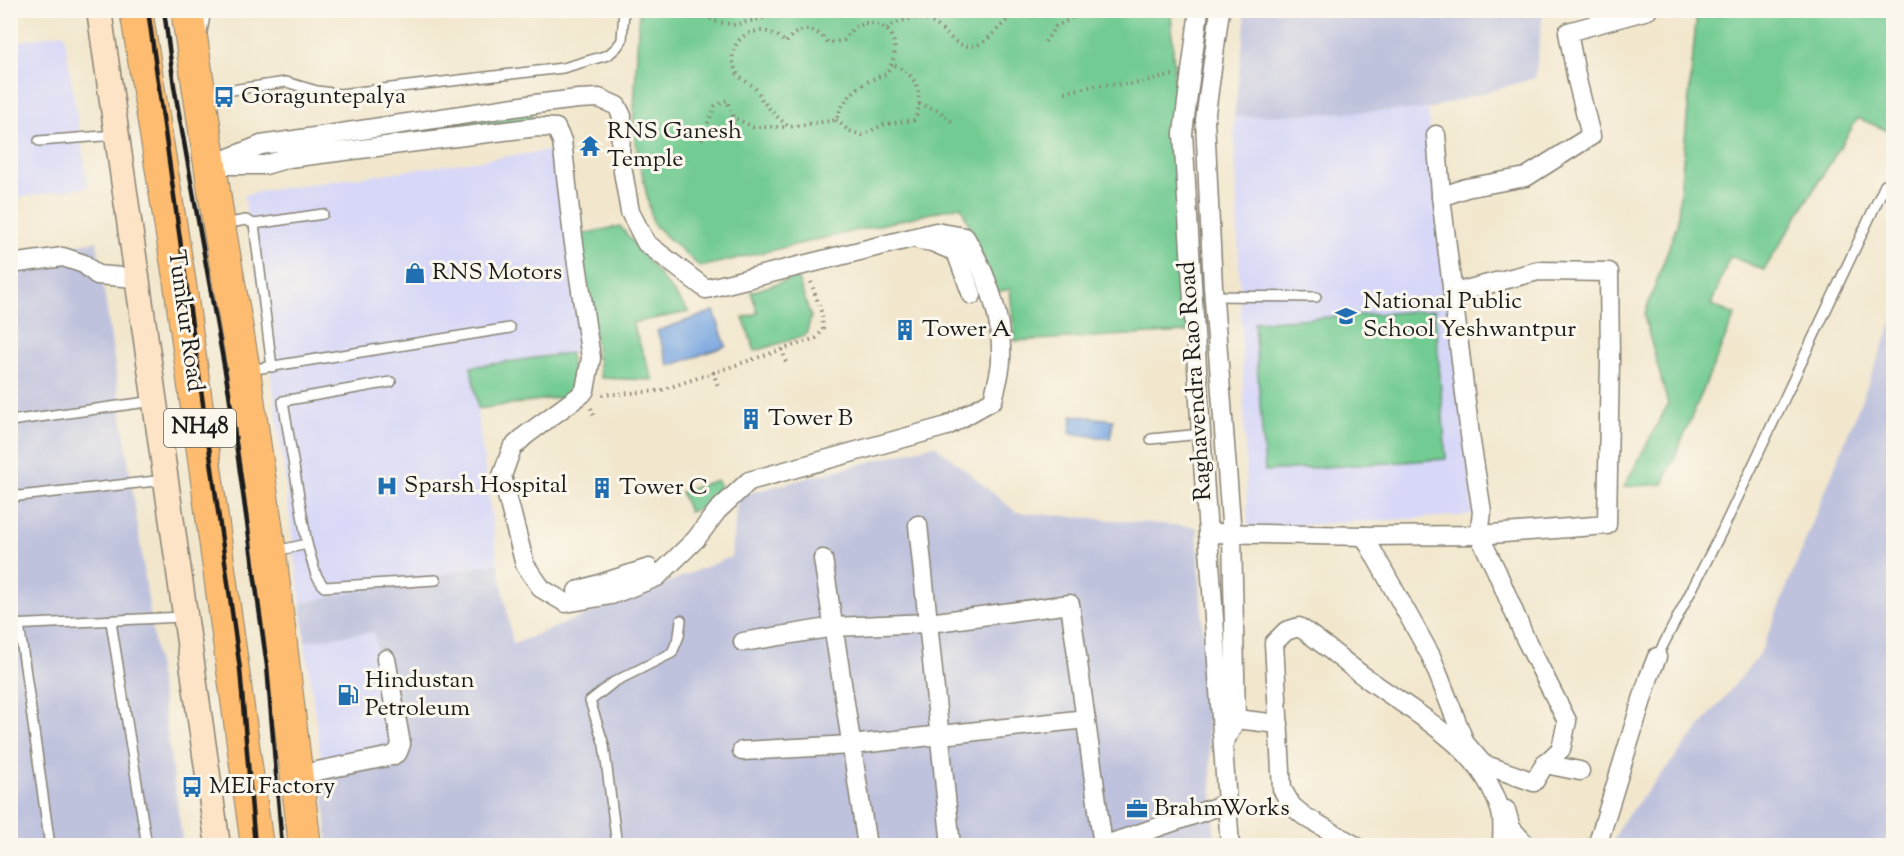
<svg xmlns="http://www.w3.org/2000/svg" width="1904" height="856" font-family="'Sorts Mill Goudy',serif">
<rect width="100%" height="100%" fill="#fbf7ec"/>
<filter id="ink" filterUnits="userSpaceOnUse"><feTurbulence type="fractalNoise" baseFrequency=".0167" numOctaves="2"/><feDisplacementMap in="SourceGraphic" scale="12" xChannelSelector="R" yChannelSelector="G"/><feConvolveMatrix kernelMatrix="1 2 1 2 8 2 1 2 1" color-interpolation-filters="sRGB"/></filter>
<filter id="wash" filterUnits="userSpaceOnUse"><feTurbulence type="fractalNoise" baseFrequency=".008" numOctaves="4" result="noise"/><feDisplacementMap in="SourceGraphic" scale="24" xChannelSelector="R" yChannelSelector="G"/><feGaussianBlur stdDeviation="1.35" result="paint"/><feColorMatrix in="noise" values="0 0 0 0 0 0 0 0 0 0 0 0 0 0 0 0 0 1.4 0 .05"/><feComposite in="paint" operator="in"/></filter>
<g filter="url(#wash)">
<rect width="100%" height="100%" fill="#f2e7cd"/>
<g fill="#d7d7f8">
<path d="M64,33L88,187L11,199L10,43Z"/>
<path d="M1428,109L1474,515L1248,528L1234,117Z"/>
<path d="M553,150L587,351L471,367L498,563L301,603L274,394L244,195L268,190Z"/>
<path d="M374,632L390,749L321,758L305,641Z"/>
</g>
<g fill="#bfc2dd">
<path d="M1244,11V10L1548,11L1543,13L1535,78L1428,109L1234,117L1245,22Z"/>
<path d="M97,241L183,845L11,846V255Z"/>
<path d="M1893,321V845H1612L1622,822L1760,654Z"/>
<path d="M935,445L1016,512L1197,527L1215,845H328L321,758L390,748L374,632L305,641L301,603L498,563L513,644L731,557L738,496Z"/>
</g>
<g fill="#72cb92" stroke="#477457" stroke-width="1.5">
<path d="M639,11H1171L1187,332L1015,341L1010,289L997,292L961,206L700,267L653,224L633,131Z"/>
<path d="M1697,11H1893V133L1858,118L1764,270L1730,256L1711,305L1735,315L1663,484L1624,487L1668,404L1644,316L1677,225Z"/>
<path d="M531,111L532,120L282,153L281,144Z"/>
<path d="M620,226L689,312L632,323L653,380L601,378L578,235Z"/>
<path d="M797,277L811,317L806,335L755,351L743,318L758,313L751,292Z"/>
<path d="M1435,310L1446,459L1265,471L1254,322Z"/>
<path d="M570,353L576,395L478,409L471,367Z"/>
<path d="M717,480L725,500L689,512L681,492Z"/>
</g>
<g fill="#77a5e0" stroke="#4a607e" stroke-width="1.5">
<path d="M714,311L726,346L669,366L657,331Z"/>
<path d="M1072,415L1113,420L1111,439L1070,433Z"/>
</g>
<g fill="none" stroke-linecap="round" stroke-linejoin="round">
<path stroke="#77a5e0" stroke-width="6" d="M1893,531H1894"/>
</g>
</g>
<g filter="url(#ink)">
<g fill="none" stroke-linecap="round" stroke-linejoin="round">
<defs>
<g id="lane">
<path d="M202,32L206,10"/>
<path d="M205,94L286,82L317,91L340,94L563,68L608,55L617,47L622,40L624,10"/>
<path d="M39,141L116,135"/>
<path d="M224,224L246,220L254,224L272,367"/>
<path d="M254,224L323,214"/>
<path d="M1213,296L1316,297"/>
<path d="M249,370L510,328"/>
<path d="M10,421L154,401"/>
<path d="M1151,439L1201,434"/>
<path d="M10,497L165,480"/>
<path d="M307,544L316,575L324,587L436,580"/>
<path d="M276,551L307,544L283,401L391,382"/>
<path d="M111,622L147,846"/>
<path d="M19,624L50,846"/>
<path d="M10,625L183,617"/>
<path d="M1657,657L1722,531L1885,185"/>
<path d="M617,846L604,745L590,701L614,682L672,653L679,636L681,620"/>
</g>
<g id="street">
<path d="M1199,10L1183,133L1201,434L1230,846"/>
<path d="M1220,10L1205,120L1213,287L1232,535L1236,719L1223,745"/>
<path d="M599,98L617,106L622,116L620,154L630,212L646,243L706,289L936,232L965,237C986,272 1003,317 1001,359C1001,372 996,387 993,400L947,426L749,481L717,511L696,539L657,577L611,595L566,603L542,589L525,565L502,476L512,448L526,435L582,394L585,390L591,358L573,237L562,141L556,128L537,127L289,158L265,165H211L261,145L535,104L578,99Z"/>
<path d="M1441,197L1466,188L1526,177L1591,136L1577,80L1568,32L1648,10"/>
<path d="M920,240L932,242L956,252L972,295"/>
<path d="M10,264L63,257L84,264L97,275L137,278"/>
<path d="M918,525L951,846"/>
<path d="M1208,533L1364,536L1479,535L1607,525L1610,360L1609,272L1538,271L1454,293"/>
<path d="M1364,536L1431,656L1465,743L1483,764L1534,782L1545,764L1561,749L1567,721L1525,638L1497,572L1479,535L1482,512L1470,435L1442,205L1436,135"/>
<path d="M823,559L867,846"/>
<path d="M577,591L649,568"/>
<path d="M743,642L834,627L929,623L1070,604L1103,846"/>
<path d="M1236,719L1279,724"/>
<path d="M742,751L851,745L1086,719"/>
<path d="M1545,764L1580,771"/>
<path d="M297,775L392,756L398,752L401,744L386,659"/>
<path d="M1506,810L1511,828L1527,846"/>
<path d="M1103,846L1228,803"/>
<path d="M1356,846L1304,816L1292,806L1282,789L1274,643L1286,631L1299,627C1325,644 1347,665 1372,682C1421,717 1481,748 1500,809C1504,819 1502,834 1502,846"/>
<path d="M1597,846L1649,677L1657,657"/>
</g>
<path id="secondary" d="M99,10L218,846"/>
<g id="highway">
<path d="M136,10L180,284L257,846"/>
<path d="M187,10L219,225L244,370L270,552L305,846"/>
</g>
</defs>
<use href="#lane" stroke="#878274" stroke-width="12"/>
<use href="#street" stroke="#878274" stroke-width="21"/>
<use href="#secondary" stroke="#878274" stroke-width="27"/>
<use href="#highway" stroke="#878274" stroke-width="34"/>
<g stroke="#878274" stroke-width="4" stroke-dasharray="1.5 4.5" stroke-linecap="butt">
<path d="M702,10L713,21L733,25L799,10"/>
<path d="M1064,10L1074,16"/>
<path d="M1122,10H1127"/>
<path d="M865,23C896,22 902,52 886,74C861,82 845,95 836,120L789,127C779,119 770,110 762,100C760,96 758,91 755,88C748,81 739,80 735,69C723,37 762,17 786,43C797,25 816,26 828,43L844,40L852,29Z"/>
<path d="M887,29C903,17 922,14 939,27C949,35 955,46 970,46C991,46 1000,19 1023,10"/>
<path d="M1045,42L1055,27L1086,10"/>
<path d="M1065,92L1099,85L1133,84L1173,75"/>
<path d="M919,104L939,111L952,122"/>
<path d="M836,120L849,131L862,135L885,124L914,120C926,97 917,73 892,64"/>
<path d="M701,140L715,106L727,100L733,117L753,127H788"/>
<path d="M782,349L786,362"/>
<path d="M713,372L718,386"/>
<path d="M602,395L659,391L816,338L823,330L822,314L811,282"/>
<path d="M591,408L594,416"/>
</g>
<use href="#lane" stroke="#fff" stroke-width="9"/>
<use href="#street" stroke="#fff" stroke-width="18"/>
<use href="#secondary" stroke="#fee4c6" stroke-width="24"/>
<use href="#highway" stroke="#fdbc70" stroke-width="32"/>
<g stroke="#1c1c1c" stroke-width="4.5">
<path d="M148,10L240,669L255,846"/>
<path d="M164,10L174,86L229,393L267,666L282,846"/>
</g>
</g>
</g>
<defs>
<symbol id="bus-bare" viewBox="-9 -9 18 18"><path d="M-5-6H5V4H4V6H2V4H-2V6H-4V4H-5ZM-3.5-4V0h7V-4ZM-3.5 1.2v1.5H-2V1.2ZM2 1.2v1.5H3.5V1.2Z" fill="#1f6fb2" stroke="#fbf7ec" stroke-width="2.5" paint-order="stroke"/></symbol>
<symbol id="temple-bare" viewBox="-9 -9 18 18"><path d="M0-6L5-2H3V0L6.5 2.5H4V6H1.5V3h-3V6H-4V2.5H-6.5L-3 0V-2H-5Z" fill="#1f6fb2" stroke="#fbf7ec" stroke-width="2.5" paint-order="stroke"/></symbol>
<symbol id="shop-bare" viewBox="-9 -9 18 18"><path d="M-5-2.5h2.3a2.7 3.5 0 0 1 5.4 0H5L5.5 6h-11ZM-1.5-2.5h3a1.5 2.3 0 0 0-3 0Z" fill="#1f6fb2" stroke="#fbf7ec" stroke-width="2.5" paint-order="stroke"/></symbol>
<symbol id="school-bare" viewBox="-9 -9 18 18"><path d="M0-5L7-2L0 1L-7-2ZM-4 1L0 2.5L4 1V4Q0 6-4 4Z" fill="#1f6fb2" stroke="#fbf7ec" stroke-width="2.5" paint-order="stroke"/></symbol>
<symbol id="building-bare" viewBox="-9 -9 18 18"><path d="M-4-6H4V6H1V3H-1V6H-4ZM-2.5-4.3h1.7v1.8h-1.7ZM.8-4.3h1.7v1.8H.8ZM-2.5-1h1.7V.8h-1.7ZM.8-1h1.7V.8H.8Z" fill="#1f6fb2" stroke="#fbf7ec" stroke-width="2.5" paint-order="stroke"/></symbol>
<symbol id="hospital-bare" viewBox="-9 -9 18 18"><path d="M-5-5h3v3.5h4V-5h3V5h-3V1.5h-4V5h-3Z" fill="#1f6fb2" stroke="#fbf7ec" stroke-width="2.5" paint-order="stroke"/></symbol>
<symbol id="fuel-bare" viewBox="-9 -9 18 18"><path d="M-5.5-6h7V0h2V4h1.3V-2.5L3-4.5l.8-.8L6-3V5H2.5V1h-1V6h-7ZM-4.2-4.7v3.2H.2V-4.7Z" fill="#1f6fb2" stroke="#fbf7ec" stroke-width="2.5" paint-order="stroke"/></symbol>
<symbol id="office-bare" viewBox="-9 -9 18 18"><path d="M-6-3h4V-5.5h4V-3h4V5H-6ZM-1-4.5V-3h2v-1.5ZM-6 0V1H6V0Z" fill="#1f6fb2" stroke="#fbf7ec" stroke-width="2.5" paint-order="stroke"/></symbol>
</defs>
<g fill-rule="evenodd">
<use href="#bus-bare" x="209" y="82" width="30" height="30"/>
<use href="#temple-bare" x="575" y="131" width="30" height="30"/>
<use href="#shop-bare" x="400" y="258" width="30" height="30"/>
<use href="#school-bare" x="1331" y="301" width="30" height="30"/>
<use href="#building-bare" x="890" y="315" width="30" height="30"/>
<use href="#building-bare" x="736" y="404" width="30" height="30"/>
<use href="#hospital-bare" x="372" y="471" width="30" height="30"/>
<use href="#building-bare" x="587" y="473" width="30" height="30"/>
<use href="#fuel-bare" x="333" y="680" width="30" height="30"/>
<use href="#bus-bare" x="177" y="772" width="30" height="30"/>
<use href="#office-bare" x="1122" y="794" width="30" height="30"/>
</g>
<g text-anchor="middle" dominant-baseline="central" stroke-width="6" stroke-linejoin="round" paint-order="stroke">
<rect fill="#fbf7ec" stroke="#5f5e5a" stroke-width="1.5" x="164" y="409" width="72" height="38" rx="4.5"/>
<g font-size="22" font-weight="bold" fill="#1c1c1c">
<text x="200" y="428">NH48</text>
</g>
<g font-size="24" fill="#1c1c1c" stroke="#fbf7ec" text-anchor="start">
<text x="241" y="97">Goraguntepalya</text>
<text x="607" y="132">RNS Ganesh<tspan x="607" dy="28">Temple</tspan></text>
<text x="432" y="273">RNS Motors</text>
<text x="1363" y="302">National Public<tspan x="1363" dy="28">School Yeshwantpur</tspan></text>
<text x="922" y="330">Tower A</text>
<text x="768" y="419">Tower B</text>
<text x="404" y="486">Sparsh Hospital</text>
<text x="619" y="488">Tower C</text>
<text x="365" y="681">Hindustan<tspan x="365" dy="28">Petroleum</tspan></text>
<text x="209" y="787">MEI Factory</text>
<text x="1154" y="809">BrahmWorks</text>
</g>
<g font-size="24" fill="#1c1c1c" stroke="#fbf7ec">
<text transform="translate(185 321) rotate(82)">Tumkur Road</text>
<text transform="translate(1196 381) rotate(-94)">Raghavendra Rao Road</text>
</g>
</g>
<rect width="1904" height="856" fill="none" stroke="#fbf7ec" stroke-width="36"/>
</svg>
